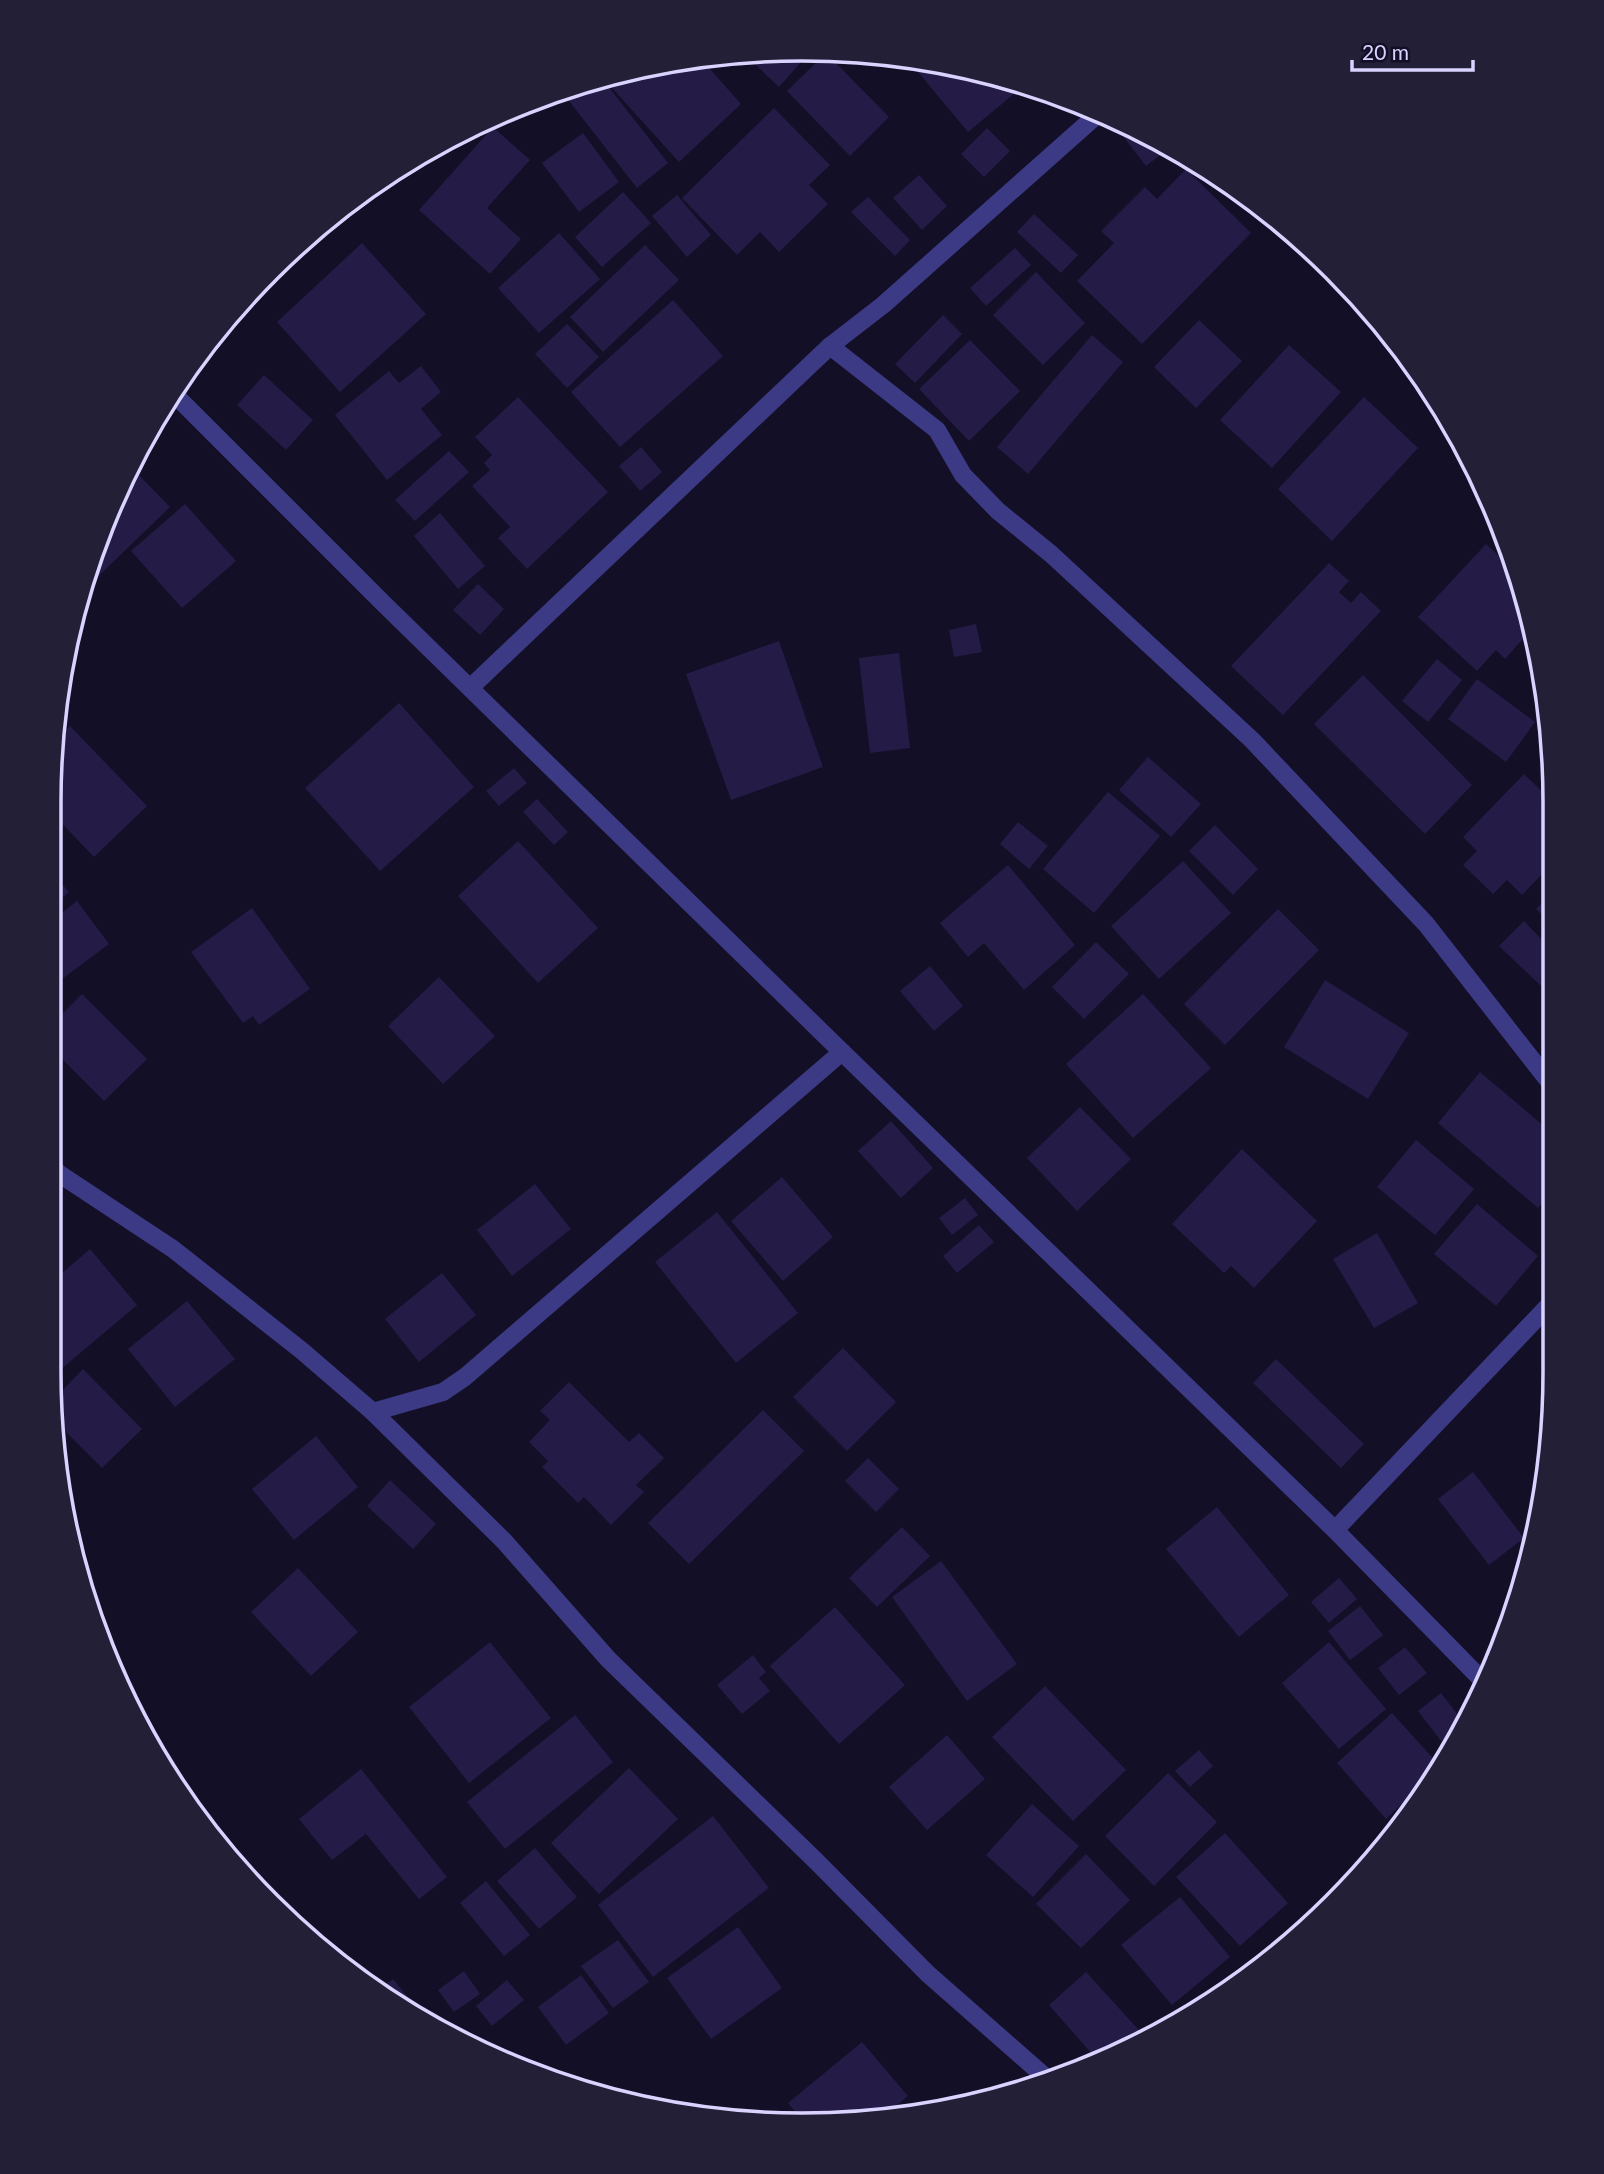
<svg xmlns="http://www.w3.org/2000/svg" width="1604" height="2174" font-family="Lato,sans-serif">
<rect width="100%" height="100%" fill="#130f26"/>
<g fill="#241b47">
<path d="M753,51L810,52L779,87L742,52Z"/>
<path d="M826,53L889,117L850,156L787,91Z"/>
<path d="M701,59L741,104L679,162L612,88L631,71Z"/>
<path d="M930,62L1004,80L1015,93L968,132L918,72Z"/>
<path d="M601,77L668,163L637,188L562,92Z"/>
<path d="M774,108L830,165L809,185L828,204L779,252L760,232L737,255L682,198Z"/>
<path d="M1125,126L1145,135L1171,147L1146,166L1119,131Z"/>
<path d="M493,127L530,160L487,208L521,239L490,274L419,210Z"/>
<path d="M987,128L1010,151L984,177L961,154Z"/>
<path d="M583,133L619,182L579,212L542,163Z"/>
<path d="M1186,169L1251,233L1142,344L1077,281L1114,243L1101,231L1145,187L1157,199Z"/>
<path d="M919,175L947,206L922,230L893,198Z"/>
<path d="M623,192L651,223L602,267L575,237Z"/>
<path d="M677,195L711,235L687,257L652,216Z"/>
<path d="M868,197L910,240L895,256L851,212Z"/>
<path d="M1034,214L1078,255L1061,273L1017,232Z"/>
<path d="M559,233L600,279L539,333L498,288Z"/>
<path d="M362,243L426,314L340,392L277,322Z"/>
<path d="M645,245L679,280L603,352L570,317Z"/>
<path d="M1015,248L1031,265L986,306L970,288Z"/>
<path d="M1036,272L1085,323L1043,365L993,315Z"/>
<path d="M673,300L723,356L620,447L571,392Z"/>
<path d="M943,315L962,334L915,383L895,364Z"/>
<path d="M1199,320L1242,361L1196,408L1154,367Z"/>
<path d="M567,324L599,357L567,388L535,354Z"/>
<path d="M1092,335L1123,362L1028,474L997,447Z"/>
<path d="M970,340L1020,391L969,441L919,389Z"/>
<path d="M1289,345L1341,392L1272,468L1220,420Z"/>
<path d="M421,366L441,392L421,409L442,435L387,480L335,415L389,371L399,383Z"/>
<path d="M264,375L313,420L286,450L237,405Z"/>
<path d="M518,397L608,492L527,569L498,538L510,527L472,486L490,470L484,463L492,455L475,437Z"/>
<path d="M1364,397L1418,448L1332,541L1278,489Z"/>
<path d="M641,447L662,472L640,491L619,466Z"/>
<path d="M449,451L469,472L415,521L395,500Z"/>
<path d="M131,467L170,507L79,595L106,513Z"/>
<path d="M185,504L236,561L182,608L131,551Z"/>
<path d="M440,513L485,566L458,589L414,536Z"/>
<path d="M1486,544L1508,564L1510,561L1529,632L1505,659L1496,650L1477,671L1418,617Z"/>
<path d="M1329,563L1349,581L1339,592L1351,603L1361,592L1381,611L1283,715L1231,666Z"/>
<path d="M478,584L504,609L480,635L453,610Z"/>
<path d="M976,624L982,652L954,657L949,630Z"/>
<path d="M779,641L823,767L731,800L686,674Z"/>
<path d="M899,653L910,748L870,753L859,658Z"/>
<path d="M1437,659L1462,680L1428,722L1402,701Z"/>
<path d="M1363,675L1472,785L1425,834L1314,724Z"/>
<path d="M1477,679L1535,722L1506,762L1448,719Z"/>
<path d="M399,703L474,787L380,871L305,788Z"/>
<path d="M70,726L147,806L94,857L50,811L52,743Z"/>
<path d="M1148,757L1201,804L1171,837L1119,790Z"/>
<path d="M514,768L527,783L499,806L486,791Z"/>
<path d="M1524,774L1549,798L1550,866L1522,895L1507,880L1493,894L1463,865L1477,851L1463,837Z"/>
<path d="M1108,792L1160,836L1094,913L1043,869Z"/>
<path d="M537,799L568,832L554,845L523,812Z"/>
<path d="M1018,822L1048,846L1029,869L1000,844Z"/>
<path d="M1215,825L1258,869L1233,895L1189,851Z"/>
<path d="M518,841L598,928L538,983L458,896Z"/>
<path d="M1183,861L1231,913L1159,979L1111,926Z"/>
<path d="M1008,865L1075,945L1024,990L984,943L968,957L940,923Z"/>
<path d="M50,870L69,892L50,908Z"/>
<path d="M1550,894V922L1536,909Z"/>
<path d="M77,901L109,944L50,988V922Z"/>
<path d="M252,908L310,989L259,1025L253,1016L243,1023L191,952Z"/>
<path d="M1278,909L1319,950L1225,1045L1184,1004Z"/>
<path d="M1524,921L1550,948V979L1542,987L1499,946Z"/>
<path d="M1096,942L1129,974L1084,1019L1052,987Z"/>
<path d="M930,966L963,1006L934,1031L900,991Z"/>
<path d="M439,977L495,1036L443,1084L388,1026Z"/>
<path d="M1325,980L1409,1033L1368,1099L1284,1047Z"/>
<path d="M82,994L147,1059L104,1101L50,1047V1026Z"/>
<path d="M1143,994L1211,1068L1133,1138L1066,1064Z"/>
<path d="M1480,1072L1551,1132L1552,1192L1538,1208L1438,1123Z"/>
<path d="M1080,1107L1131,1159L1077,1211L1027,1158Z"/>
<path d="M891,1121L933,1168L901,1198L858,1151Z"/>
<path d="M1416,1140L1474,1189L1435,1235L1377,1187Z"/>
<path d="M1242,1149L1317,1221L1254,1288L1231,1266L1224,1273L1172,1224Z"/>
<path d="M782,1177L833,1237L783,1281L731,1221Z"/>
<path d="M535,1184L571,1229L512,1276L477,1230Z"/>
<path d="M965,1198L978,1215L952,1235L939,1218Z"/>
<path d="M1477,1204L1538,1256L1496,1306L1434,1254Z"/>
<path d="M717,1212L798,1313L736,1363L655,1262Z"/>
<path d="M979,1225L994,1242L957,1273L943,1256Z"/>
<path d="M1377,1233L1418,1303L1374,1328L1333,1259Z"/>
<path d="M90,1249L137,1305L59,1371L49,1358V1284Z"/>
<path d="M442,1273L476,1315L419,1362L385,1319Z"/>
<path d="M187,1301L235,1359L175,1407L128,1349Z"/>
<path d="M843,1348L896,1402L847,1451L793,1397Z"/>
<path d="M1276,1359L1364,1444L1341,1468L1253,1383Z"/>
<path d="M83,1369L142,1429L102,1468L56,1422L53,1400Z"/>
<path d="M569,1382L629,1442L639,1433L664,1458L636,1485L644,1492L611,1525L584,1497L578,1503L542,1467L548,1461L529,1442L550,1420L540,1411Z"/>
<path d="M763,1410L804,1451L689,1564L648,1523Z"/>
<path d="M316,1436L358,1487L294,1540L252,1489Z"/>
<path d="M868,1458L899,1489L876,1512L845,1481Z"/>
<path d="M1473,1472L1524,1538L1489,1565L1438,1499Z"/>
<path d="M390,1480L436,1524L413,1549L367,1506Z"/>
<path d="M1217,1507L1289,1595L1239,1637L1166,1549Z"/>
<path d="M902,1527L930,1556L877,1607L849,1578Z"/>
<path d="M941,1561L1017,1664L967,1701L892,1597Z"/>
<path d="M298,1568L358,1632L311,1676L251,1612Z"/>
<path d="M1339,1578L1357,1599L1329,1623L1311,1602Z"/>
<path d="M1360,1606L1383,1635L1350,1660L1328,1631Z"/>
<path d="M835,1607L905,1685L839,1744L770,1666Z"/>
<path d="M490,1642L551,1718L469,1783L409,1707Z"/>
<path d="M1329,1642L1386,1709L1339,1749L1282,1683Z"/>
<path d="M1405,1647L1427,1673L1399,1695L1378,1668Z"/>
<path d="M753,1655L766,1672L759,1678L770,1691L742,1714L717,1685Z"/>
<path d="M1045,1686L1126,1770L1073,1821L992,1737Z"/>
<path d="M1441,1693L1464,1723L1441,1741L1418,1711Z"/>
<path d="M1392,1713L1441,1767L1386,1819L1337,1763Z"/>
<path d="M575,1715L613,1762L505,1849L467,1802Z"/>
<path d="M947,1735L985,1779L927,1830L889,1787Z"/>
<path d="M1199,1750L1213,1766L1190,1787L1175,1771Z"/>
<path d="M629,1768L678,1819L599,1894L551,1843Z"/>
<path d="M361,1769L447,1877L419,1899L366,1834L332,1860L299,1819Z"/>
<path d="M1168,1773L1217,1822L1154,1886L1105,1836Z"/>
<path d="M1032,1804L1079,1846L1033,1897L986,1855Z"/>
<path d="M713,1816L769,1888L653,1977L598,1905Z"/>
<path d="M1225,1833L1288,1903L1240,1946L1176,1877Z"/>
<path d="M535,1848L577,1897L539,1929L497,1881Z"/>
<path d="M1086,1854L1130,1900L1081,1948L1036,1904Z"/>
<path d="M486,1881L530,1935L504,1956L460,1903Z"/>
<path d="M1180,1897L1230,1957L1172,2005L1121,1945Z"/>
<path d="M738,1927L782,1988L711,2039L667,1978Z"/>
<path d="M618,1940L649,1982L613,2008L581,1966Z"/>
<path d="M1273,1942L1280,1951L1260,1970L1212,1999Z"/>
<path d="M464,1971L480,1994L454,2012L438,1990Z"/>
<path d="M1086,1972L1148,2040L1135,2047L1099,2062L1049,2005Z"/>
<path d="M581,1975L609,2013L566,2045L538,2007Z"/>
<path d="M393,1979L423,2016H422L381,1988Z"/>
<path d="M507,1980L524,2000L492,2026L476,2006Z"/>
<path d="M862,2042L908,2096L882,2117L852,2123L802,2120L788,2103Z"/>
</g>
<g fill="none" stroke-linecap="round" stroke-linejoin="round">
<g stroke="#3d3a85" stroke-width="18">
<path d="M267,272L275,265"/>
<path d="M830,346L937,430L963,475L998,511L1051,554L1252,740L1426,924L1551,1084"/>
<path d="M172,392L384,604L842,1052L1335,1530L1484,1682"/>
<path d="M471,687L830,346L883,305L1098,114"/>
<path d="M50,1162L58,1173L173,1249L301,1350L373,1412L504,1541L608,1659L816,1861L928,1974L1051,2082"/>
<path d="M373,1412L443,1392L465,1377L842,1052"/>
<path d="M1335,1530L1553,1301"/>
</g>
</g>
<path d="M0 0H1604V2174H0ZM802 61H802A741 741 0 0 1 1543 802V1372A741 741 0 0 1 802 2113H802A741 741 0 0 1 61 1372V802A741 741 0 0 1 802 61Z" fill="#231f37" fill-rule="evenodd"/>
<path fill="none" stroke="#d9d4ff" stroke-width="3.5" d="M802 61H802A741 741 0 0 1 1543 802V1372A741 741 0 0 1 802 2113H802A741 741 0 0 1 61 1372V802A741 741 0 0 1 802 61Z"/>
<path d="M1352 60v10h121v-10" fill="none" stroke="#d9d4ff" stroke-width="3.5"/>
<text x="1362" y="60" font-size="21" fill="#d9d4ff" stroke="#130f26" stroke-width="5" paint-order="stroke">20 m</text>
</svg>
